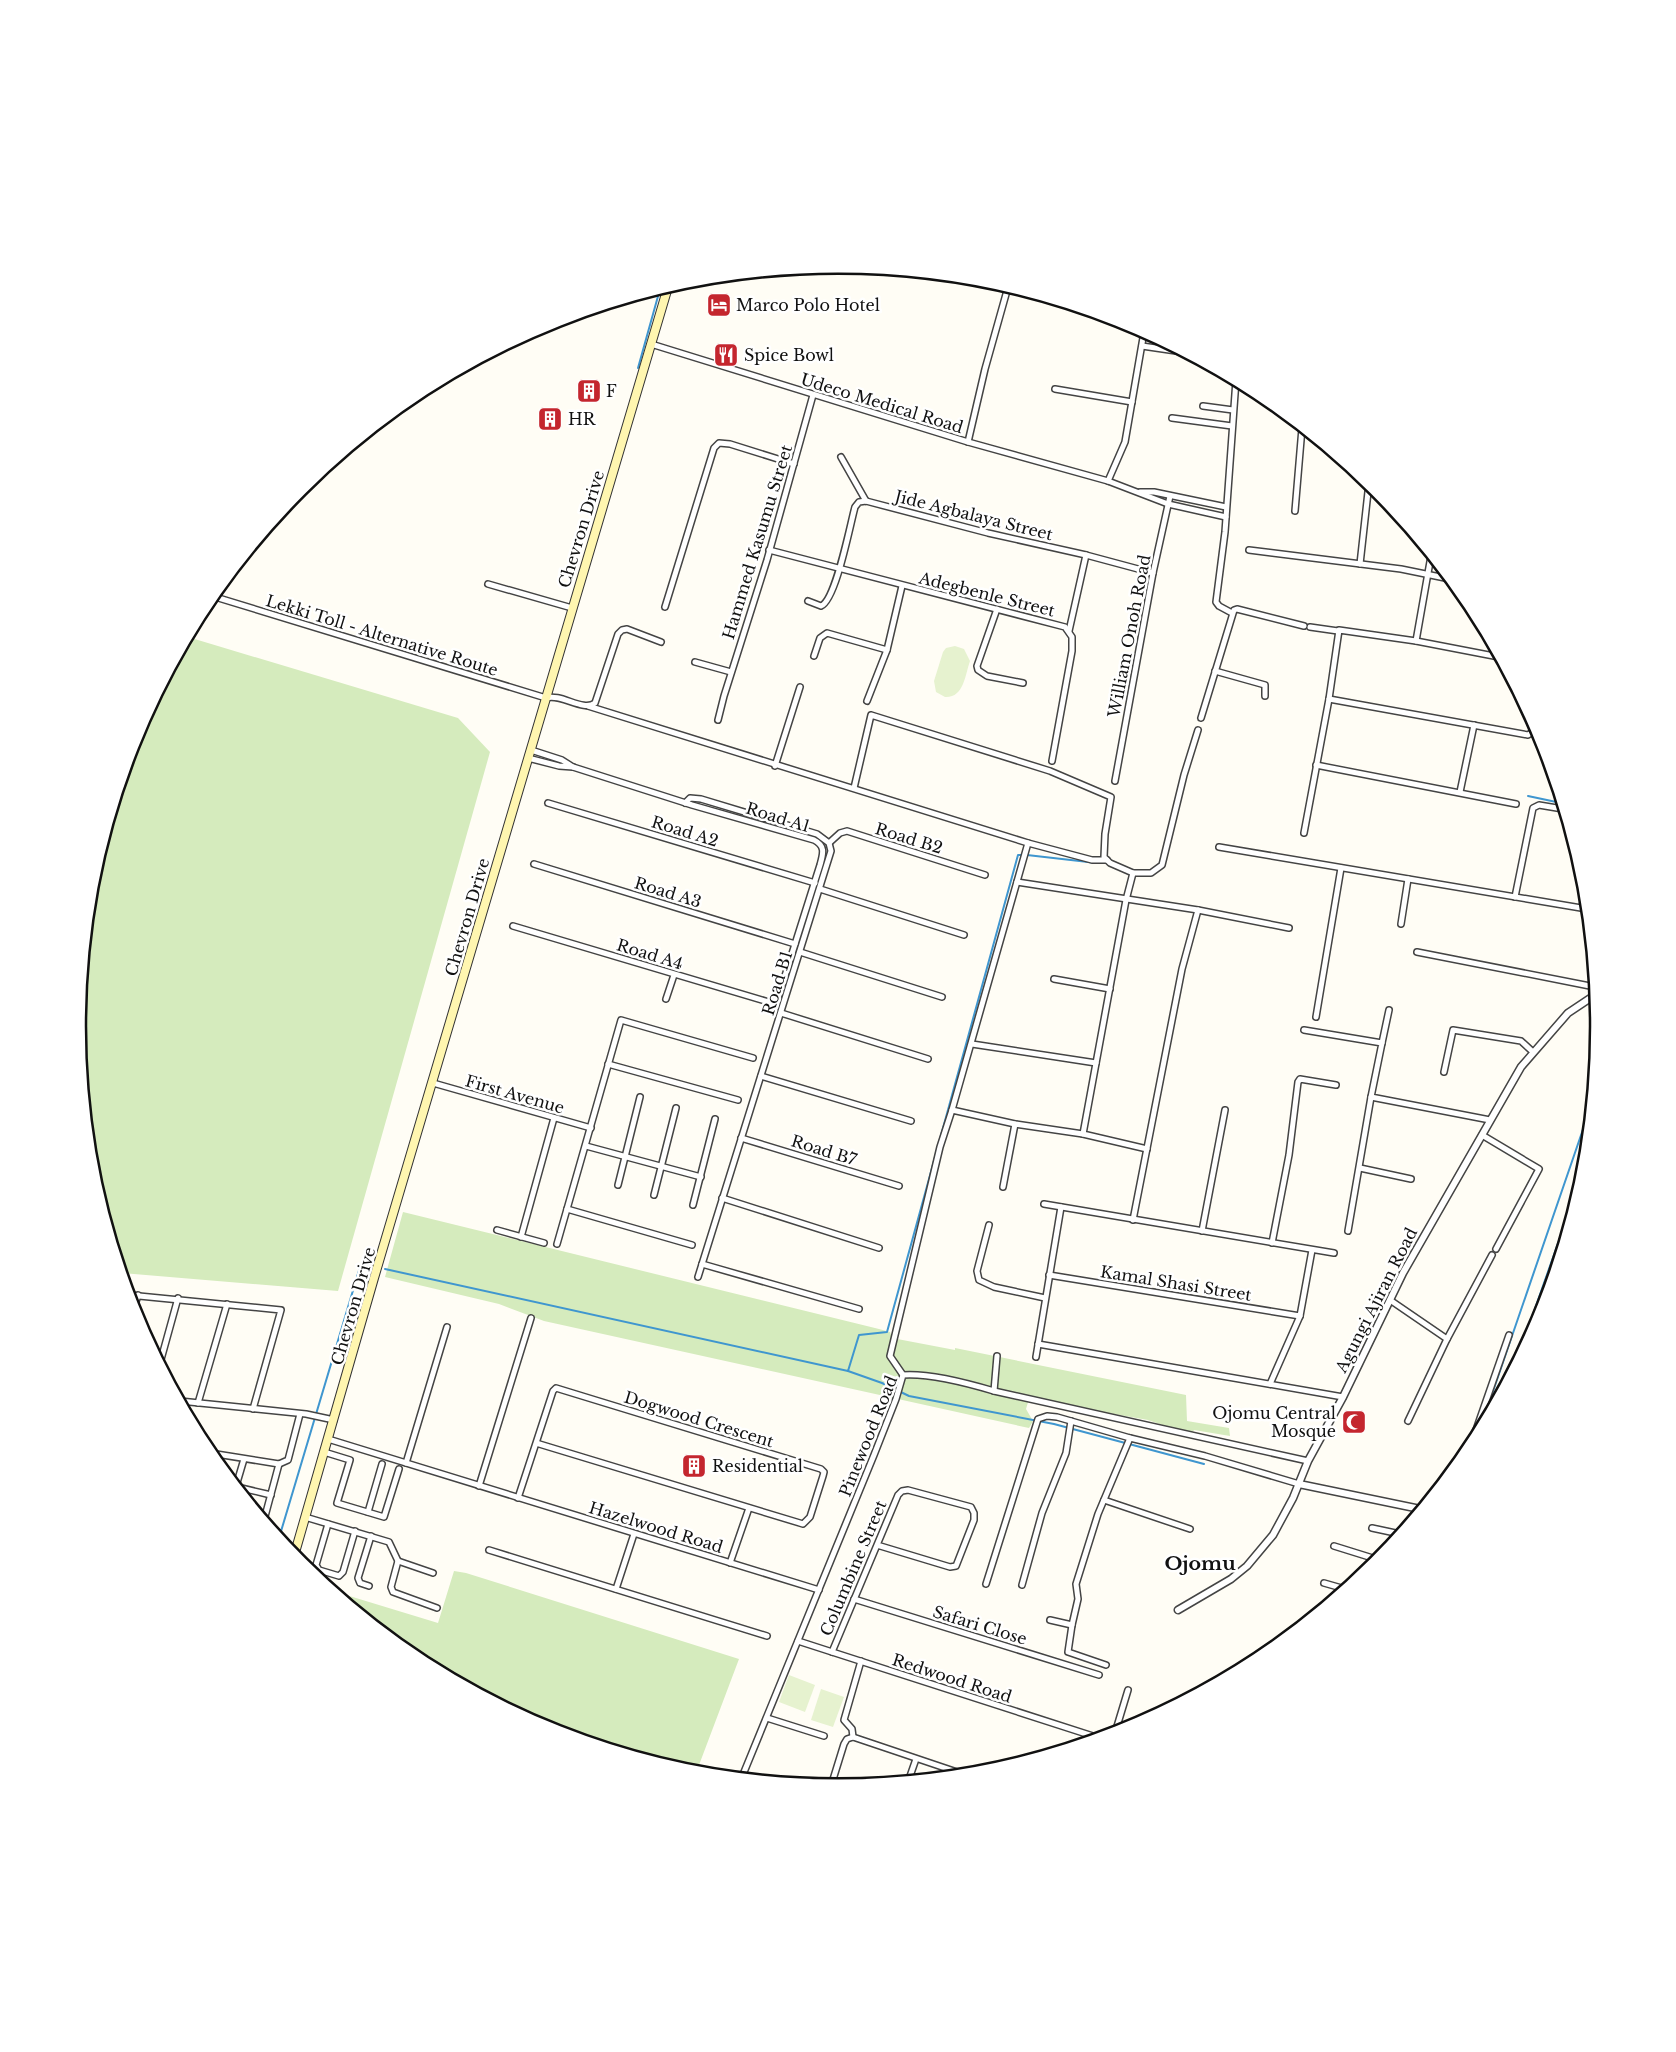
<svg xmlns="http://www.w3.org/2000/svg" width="1676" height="2052" font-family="'Libre Baskerville',serif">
<rect width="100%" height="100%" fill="#fffdf5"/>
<g fill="#d5ebbd">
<path d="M188,637L458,718L490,752L338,1291L122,1273L92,1174L78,1026L92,877L136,735Z"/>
<path d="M403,1212L879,1329L890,1332L892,1338L955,1350V1348L1186,1395L1187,1421L1229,1428L1230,1436L1194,1430L1191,1435L1148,1420L1029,1399L1026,1409L1033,1421L1029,1428L544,1321L499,1304L385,1277Z"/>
<path d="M454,1571L466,1573L739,1659L696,1773L547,1728L415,1658L333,1591L438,1623Z"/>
</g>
<g fill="#e6f2cf">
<path d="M955,646L964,649L970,661C965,675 964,698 945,697L936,692L934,681L943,652L946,648Z"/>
<path d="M789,1675L815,1685L805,1712L779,1702Z"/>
<path d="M821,1689L844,1697L833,1727L811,1720Z"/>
</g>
<path fill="#b9e0f7" stroke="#3f96cf" d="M1585,1165L1584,1175L1540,1317L1515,1364Z"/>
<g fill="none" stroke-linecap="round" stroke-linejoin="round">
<g stroke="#3f96cf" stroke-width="2">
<path d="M638,368L660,289"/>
<path d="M1528,796L1561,803"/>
<path d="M1027,855L1097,863"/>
<path d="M385,1269L848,1371L859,1335L887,1332L1018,855H1022"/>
<path d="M848,1371L882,1383L909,1396L1054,1424L1204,1464"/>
<path d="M1479,1432L1590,1109"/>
<path d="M279,1538L360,1267L367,1266"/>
</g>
<defs>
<g id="minor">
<path d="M651,344L968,442L1108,481L1168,504L1226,517"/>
<path d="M1142,346L1183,352"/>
<path d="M1055,389L1132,402"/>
<path d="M1203,406L1233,410"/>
<path d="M1172,418L1232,426"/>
<path d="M968,442L985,369L1008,287"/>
<path d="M841,457L866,501"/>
<path d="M1108,481L1125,442L1144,332"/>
<path d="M1140,492H1154L1226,507"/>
<path d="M1295,511L1302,428"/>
<path d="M769,550L1065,627L1072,637V651L1052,761"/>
<path d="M1249,550L1401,569L1450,579"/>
<path d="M1360,564L1369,483"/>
<path d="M488,584L572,608"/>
<path d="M212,596L546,698C561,693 583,712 595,703L618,634L622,630L627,629L661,642"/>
<path d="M808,601L821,606C836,600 850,525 855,507L859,502L866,501L988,533L1086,555L1153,573"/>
<path d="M665,607L714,448L719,443L730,444L794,464"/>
<path d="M997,609L977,666L978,670L987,676L1023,683"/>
<path d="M1232,613L1219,606L1216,602L1225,532L1236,380"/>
<path d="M1310,627L1338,631"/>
<path d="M1069,631L1086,555"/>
<path d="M1416,641L1431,556"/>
<path d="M814,656L820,638L827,633L887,650"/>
<path d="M695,662L731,672"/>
<path d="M1215,671L1265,685V696"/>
<path d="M1329,699L1528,735L1537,729"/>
<path d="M867,701L887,650L902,586"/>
<path d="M588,706L1028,843L1092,860H1107"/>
<path d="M1201,718L1234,610L1237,609L1304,626"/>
<path d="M718,720L724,696L767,560L813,395"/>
<path d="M528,758L559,766L573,767"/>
<path d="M1316,765L1516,804"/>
<path d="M775,766L800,687"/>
<path d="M1115,781L1153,573L1170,496"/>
<path d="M854,788L871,715L1050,771L1111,797L1105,834L1104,857L1110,863L1133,873L1126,900L1083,1134L1147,1149"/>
<path d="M1460,792L1474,725"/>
<path d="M548,803L815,883"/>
<path d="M685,803L690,798L701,799L817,834L829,843L831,851L698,1277"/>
<path d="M1304,833L1329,699L1339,630L1416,641L1499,657"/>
<path d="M829,843L840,833L847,831L985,875"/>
<path d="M1219,847L1587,909"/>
<path d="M534,864L795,944"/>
<path d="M1133,873H1151L1162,865L1184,775L1198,730"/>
<path d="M1017,882L1198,910L1289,928"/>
<path d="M820,889L964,935"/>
<path d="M1515,897L1533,808L1539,805L1563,809"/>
<path d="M1582,908L1585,890"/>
<path d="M1401,924L1408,879"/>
<path d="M513,926L772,1003L778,998L820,865C823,854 826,846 814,840L692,805L573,767L562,760L531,750"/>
<path d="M800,952L942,997"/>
<path d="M1417,952L1595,987"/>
<path d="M1054,979L1110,989"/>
<path d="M666,999L674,975"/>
<path d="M781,1013L928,1059"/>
<path d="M1316,1017L1341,868"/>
<path d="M1304,1030L1382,1043L1371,1097L1490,1120"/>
<path d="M1382,1043L1389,1010"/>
<path d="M972,1044L1096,1063"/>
<path d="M608,1064L738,1100"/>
<path d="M1444,1072L1453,1030L1521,1041L1533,1052"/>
<path d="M761,1076L911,1121"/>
<path d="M433,1083L591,1128"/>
<path d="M952,1110L1028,843"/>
<path d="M1482,1135L1539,1169L1496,1249"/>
<path d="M741,1138L899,1186"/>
<path d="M586,1146L701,1177"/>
<path d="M1360,1168L1411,1179"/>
<path d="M618,1185L640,1097"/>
<path d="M1003,1187L1015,1124"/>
<path d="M654,1195L676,1108"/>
<path d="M722,1198L879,1248"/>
<path d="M1044,1204L1334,1253"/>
<path d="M693,1205L715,1119"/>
<path d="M567,1209L692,1245"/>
<path d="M1133,1220L1182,969L1198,910"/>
<path d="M989,1225L977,1271L979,1280L994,1287L1045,1298"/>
<path d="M497,1230L544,1243"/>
<path d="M1202,1231L1225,1110"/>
<path d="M1348,1231L1371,1097"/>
<path d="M521,1237L554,1118"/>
<path d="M1272,1243L1289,1155L1298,1082L1300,1079L1336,1085"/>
<path d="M557,1244L621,1020L753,1058"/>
<path d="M702,1264L859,1309"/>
<path d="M1049,1275L1300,1316"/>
<path d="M129,1295L281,1310L253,1409"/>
<path d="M1390,1300L1447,1339"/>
<path d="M133,1311L138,1295"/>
<path d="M1038,1344L1343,1397"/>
<path d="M1036,1357L1061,1207"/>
<path d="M160,1363L178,1298"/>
<path d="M903,1375L890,1356L940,1147L952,1110L1015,1124L1083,1134"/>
<path d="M1270,1384L1300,1316L1312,1250"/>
<path d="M994,1391L997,1356"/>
<path d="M180,1401L306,1414L334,1420"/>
<path d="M198,1403L227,1304"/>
<path d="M1408,1421L1447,1339L1492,1255"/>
<path d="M328,1439L819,1590"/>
<path d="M1469,1450L1509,1335"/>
<path d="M324,1452L350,1460L337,1503L384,1517L399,1469"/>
<path d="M210,1453L279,1464L288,1460L300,1414"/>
<path d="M406,1463L447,1327"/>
<path d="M236,1486L244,1459"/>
<path d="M479,1486L531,1318"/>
<path d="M237,1487L271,1495"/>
<path d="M518,1498L553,1391L556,1388L821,1469L824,1472L823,1476L810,1517L803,1524L536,1443"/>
<path d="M1104,1500L1190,1529"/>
<path d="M368,1512L382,1464"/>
<path d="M305,1517L389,1542L398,1561L391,1587L393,1592L437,1608"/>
<path d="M264,1520L279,1464"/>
<path d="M328,1524L316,1565L319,1570L339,1576L343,1572L355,1531"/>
<path d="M1372,1528L1400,1534"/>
<path d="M1334,1546L1379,1560"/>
<path d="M489,1550L767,1636"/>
<path d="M398,1561L433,1573"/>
<path d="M730,1563L749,1508"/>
<path d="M1324,1583L1345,1589"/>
<path d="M986,1584L1038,1419L1047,1416L1057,1417L1130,1438L1205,1456L1299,1484"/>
<path d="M1022,1585L1042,1513L1066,1453L1071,1421"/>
<path d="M369,1586L360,1583L358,1578L371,1536"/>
<path d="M616,1589L634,1534"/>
<path d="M854,1599L1099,1675"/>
<path d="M1050,1620L1072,1625L1078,1599L1076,1584L1098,1514L1130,1438"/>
<path d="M1072,1625L1068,1652L1106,1665"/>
<path d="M798,1641L1099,1738"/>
<path d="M832,1652L898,1495L902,1491L908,1490L971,1507L974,1513V1520L956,1566L950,1567L877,1545"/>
<path d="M767,1718L824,1736"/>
<path d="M1115,1733L1128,1690"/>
<path d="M853,1737L852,1729L844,1720L861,1661"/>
<path d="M742,1777L874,1455L896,1399L903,1375C930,1373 967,1383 994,1391L1308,1461"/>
<path d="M909,1779L916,1759"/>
<path d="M831,1786L844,1744L847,1739L853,1737L963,1774"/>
</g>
<g id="tertiary">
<path d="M1299,1484L1420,1509"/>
<path d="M1178,1610L1231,1579L1247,1566L1273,1535L1293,1498L1308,1461L1343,1397L1403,1273L1521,1067L1568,1013L1595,995"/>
</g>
<path id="secondary" d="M294,1556L374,1278L668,287"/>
</defs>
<use href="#minor" stroke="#444" stroke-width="8"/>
<use href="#tertiary" stroke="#444" stroke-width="9"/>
<use href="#secondary" stroke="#333" stroke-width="10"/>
<use href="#minor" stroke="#fff" stroke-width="5"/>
<use href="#tertiary" stroke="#fff" stroke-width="6"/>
<use href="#secondary" stroke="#fff6b0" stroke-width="8"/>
</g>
<defs>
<symbol id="hotel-square" viewBox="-11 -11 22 22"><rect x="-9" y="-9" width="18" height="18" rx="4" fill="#c4262e" stroke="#fff"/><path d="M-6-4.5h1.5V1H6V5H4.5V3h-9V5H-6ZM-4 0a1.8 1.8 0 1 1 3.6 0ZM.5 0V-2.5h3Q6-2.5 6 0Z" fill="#fff"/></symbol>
<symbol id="restaurant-square" viewBox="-11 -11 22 22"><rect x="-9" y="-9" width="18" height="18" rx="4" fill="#c4262e" stroke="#fff"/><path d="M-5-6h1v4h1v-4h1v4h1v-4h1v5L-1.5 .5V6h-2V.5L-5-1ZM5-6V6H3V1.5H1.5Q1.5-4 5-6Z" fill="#fff"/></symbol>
<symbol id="building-square" viewBox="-11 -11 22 22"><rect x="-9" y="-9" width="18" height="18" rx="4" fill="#c4262e" stroke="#fff"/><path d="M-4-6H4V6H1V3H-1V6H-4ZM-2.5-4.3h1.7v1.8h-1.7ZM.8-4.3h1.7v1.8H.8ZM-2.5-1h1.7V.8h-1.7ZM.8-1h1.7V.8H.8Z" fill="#fff"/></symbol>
<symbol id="mosque-square" viewBox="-11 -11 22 22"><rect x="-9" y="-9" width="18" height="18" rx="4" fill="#c4262e" stroke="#fff"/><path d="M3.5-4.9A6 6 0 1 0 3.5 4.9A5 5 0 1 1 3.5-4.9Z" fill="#fff"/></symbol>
</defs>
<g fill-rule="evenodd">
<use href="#hotel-square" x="705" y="291" width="28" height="28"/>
<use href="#restaurant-square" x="712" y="341" width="28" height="28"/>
<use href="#building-square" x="575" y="377" width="28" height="28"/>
<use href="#building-square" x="536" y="405" width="28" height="28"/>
<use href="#mosque-square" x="1340" y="1408" width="28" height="28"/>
<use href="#building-square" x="680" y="1452" width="28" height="28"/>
</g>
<g text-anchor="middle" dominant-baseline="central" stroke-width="5" stroke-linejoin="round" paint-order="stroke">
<g font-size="16" fill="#111" stroke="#fff" text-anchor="start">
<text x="736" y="305">Marco Polo Hotel</text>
<text x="744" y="355">Spice Bowl</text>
<text x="606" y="391">F</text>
<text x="568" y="419">HR</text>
<text x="1336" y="1413" text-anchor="end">Ojomu Central<tspan x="1336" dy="18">Mosque</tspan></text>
<text x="712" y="1466">Residential</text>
</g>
<g font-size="16" fill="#111" stroke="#fff">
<text transform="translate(882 403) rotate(17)">Udeco Medical Road</text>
<text transform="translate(974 515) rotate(14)">Jide Agbalaya Street</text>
<text transform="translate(581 529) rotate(-73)">Chevron Drive</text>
<text transform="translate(757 542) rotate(-73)">Hammed Kasumu Street</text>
<text transform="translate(987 594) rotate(14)">Adegbenle Street</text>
<text transform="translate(382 635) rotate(17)">Lekki Toll - Alternative Route</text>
<text transform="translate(1129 636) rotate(-79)">William Onoh Road</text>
<text transform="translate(778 817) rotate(17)">Road A1</text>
<text transform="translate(685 831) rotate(17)">Road A2</text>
<text transform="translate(909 838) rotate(17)">Road B2</text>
<text transform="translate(668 892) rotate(17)">Road A3</text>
<text transform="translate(467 917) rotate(-74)">Chevron Drive</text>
<text transform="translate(650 954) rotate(17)">Road A4</text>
<text transform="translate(777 983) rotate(-73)">Road B1</text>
<text transform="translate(515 1094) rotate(16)">First Avenue</text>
<text transform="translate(824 1150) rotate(17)">Road B7</text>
<text transform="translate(1176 1283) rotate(9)">Kamal Shasi Street</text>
<text transform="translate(1376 1300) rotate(-63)">Agungi Ajiran Road</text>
<text transform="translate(353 1306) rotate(-74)">Chevron Drive</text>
<text transform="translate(699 1419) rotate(17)">Dogwood Crescent</text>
<text transform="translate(868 1436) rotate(-68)">Pinewood Road</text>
<text transform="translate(656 1527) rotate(17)">Hazelwood Road</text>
<text transform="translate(853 1568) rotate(-67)">Columbine Street</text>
<text transform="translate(980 1625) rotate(17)">Safari Close</text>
<text transform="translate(952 1678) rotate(18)">Redwood Road</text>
</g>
<g font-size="19" font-weight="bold" fill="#111" stroke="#fff">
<text x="1200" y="1563">Ojomu</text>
</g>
</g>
<path d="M0 0H1676V2052H0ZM86 1026a752 752 0 1 1 1504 0a752 752 0 1 1-1504 0Z" fill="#fff" fill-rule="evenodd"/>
<path fill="none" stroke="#111" stroke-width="2.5" d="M86 1026a752 752 0 1 1 1504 0a752 752 0 1 1-1504 0Z"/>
</svg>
